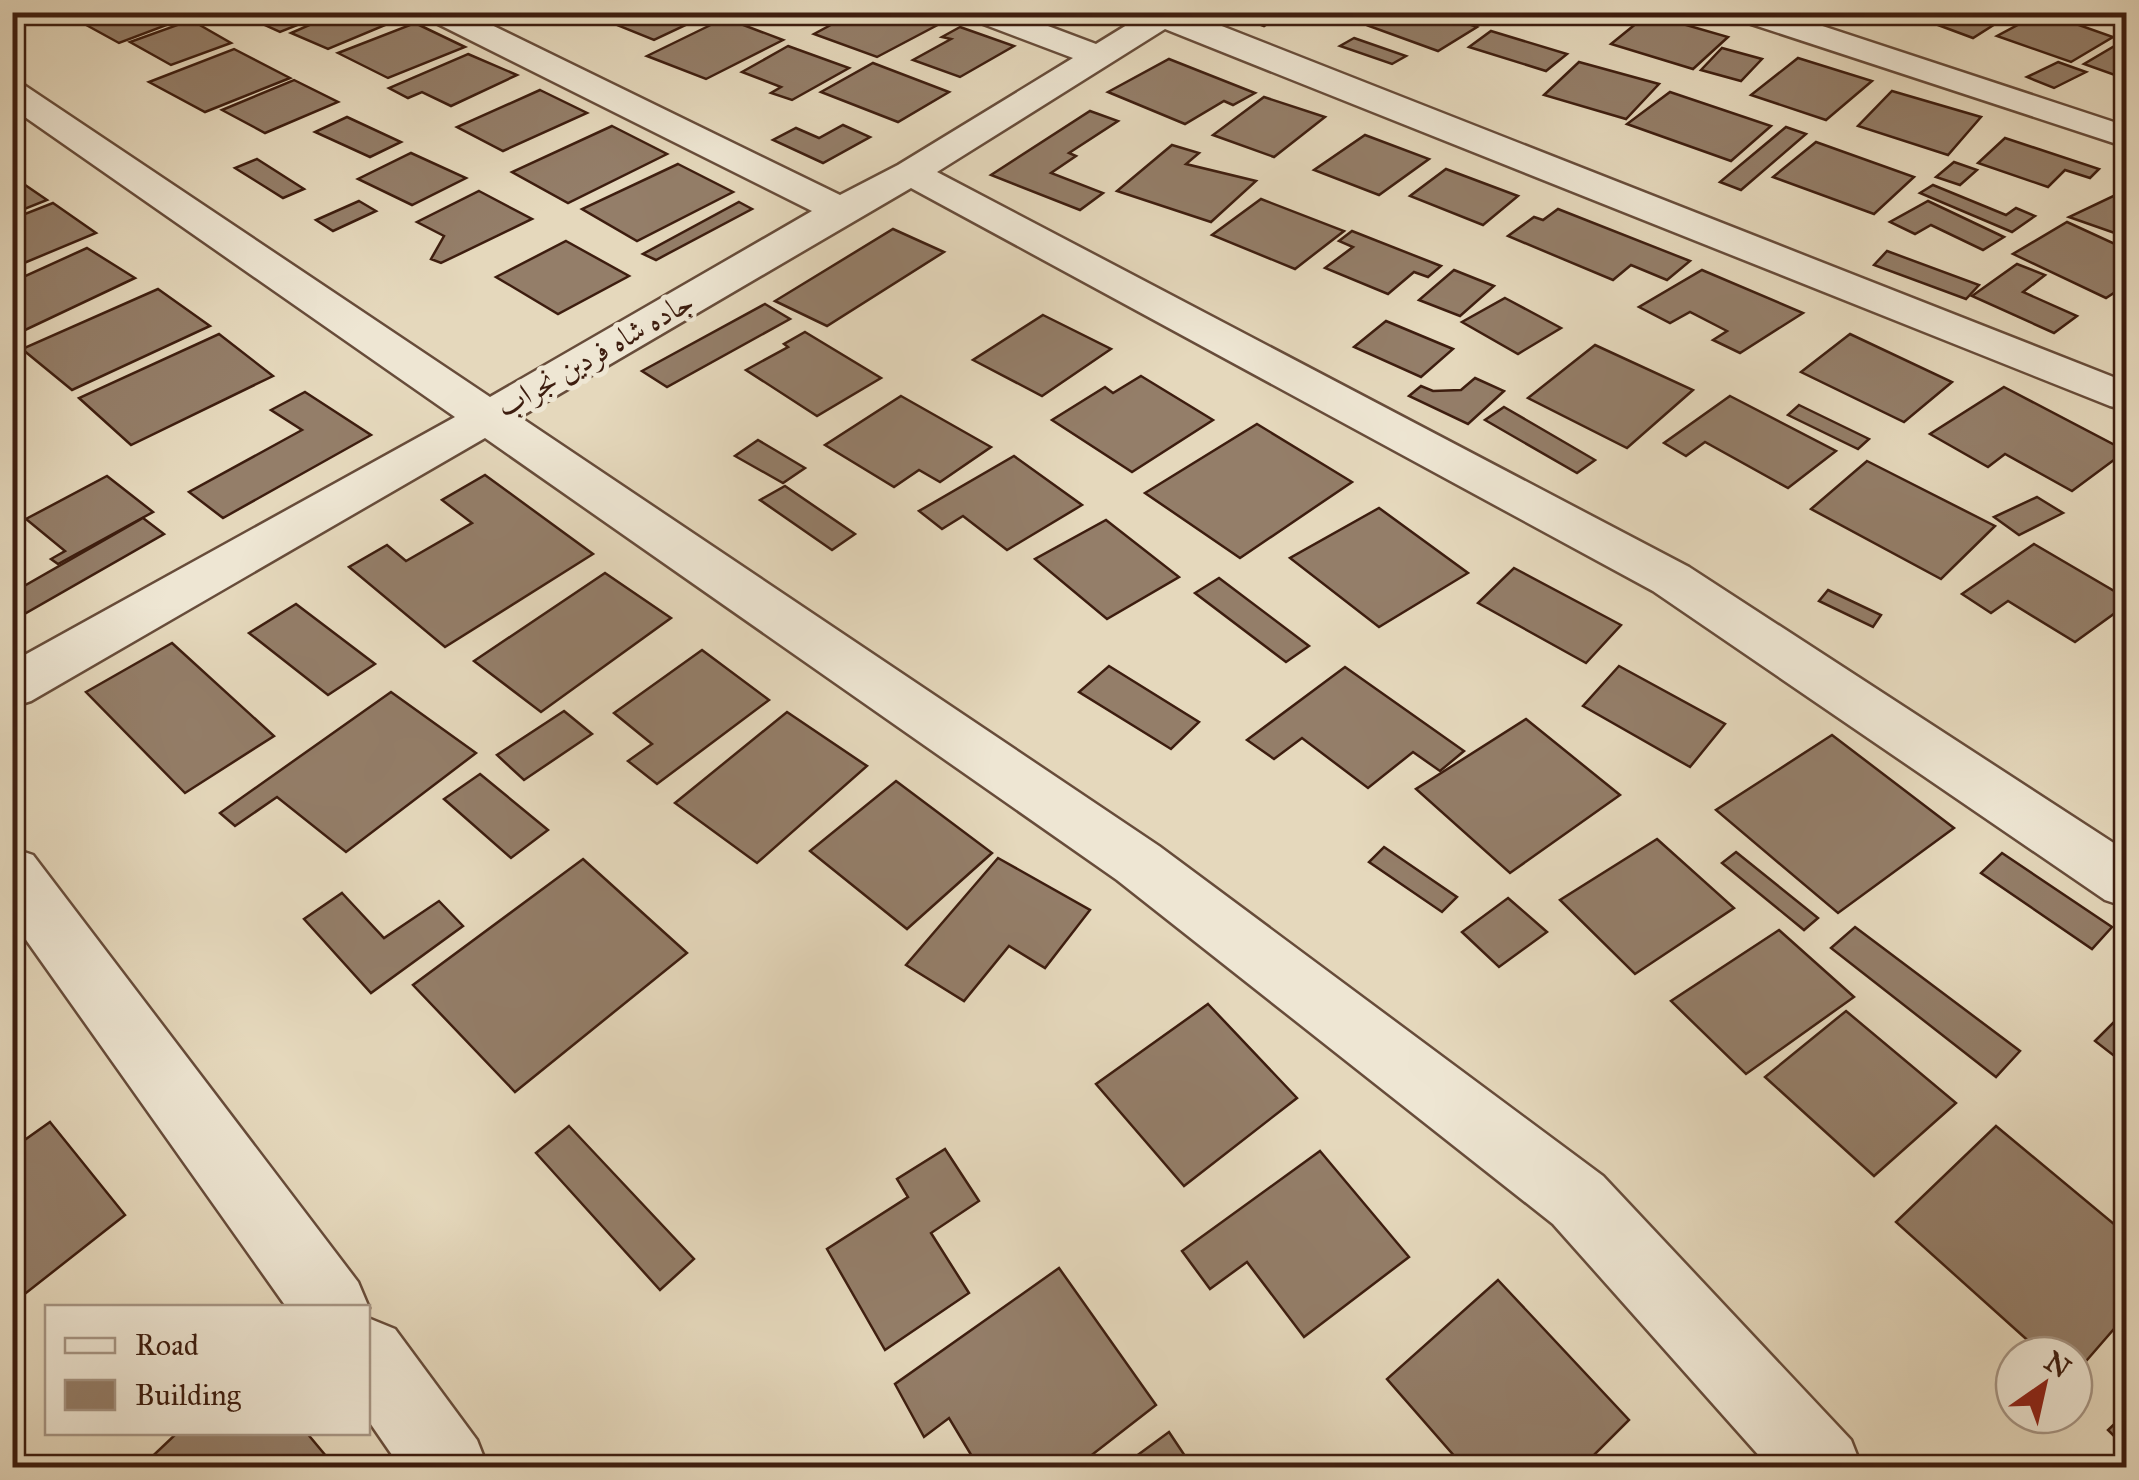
<svg xmlns="http://www.w3.org/2000/svg" width="2139" height="1480" font-family="'IM FELL Great Primer',Amiri,serif">
<rect width="100%" height="100%" fill="#e5d8bc"/>
<filter id="stains"><feTurbulence type="fractalNoise" baseFrequency=".002" numOctaves="4"/><feColorMatrix values="0 0 0 0 .2 0 0 0 0 .09 0 0 0 0 .02 0 0 0 .5 -.17"/></filter>
<radialGradient id="worn" r=".72"><stop offset=".6" stop-color="#630" stop-opacity="0"/><stop offset="1" stop-color="#630" stop-opacity=".3"/></radialGradient>
<g fill="#947e69" stroke="#3d1d0f" stroke-width="2.5">
<path d="M103,12H174L185,18L119,43L79,21Z"/>
<path d="M253,12H330L280,32L245,16Z"/>
<path d="M339,12H364L390,23L328,49L291,33Z"/>
<path d="M626,12H700L684,20L690,23L654,40L607,21Z"/>
<path d="M855,12H925L947,20L877,57L814,34Z"/>
<path d="M1243,12H1287L1264,26L1237,16Z"/>
<path d="M1393,12H1434L1477,27L1438,51L1369,26Z"/>
<path d="M1579,12H1629L1615,23Z"/>
<path d="M1903,12H2014L1973,38Z"/>
<path d="M2042,12L2113,37L2071,62L1997,36Z"/>
<path d="M1648,14L1728,37L1693,69L1611,44Z"/>
<path d="M725,18L783,40L706,79L647,56Z"/>
<path d="M191,20L231,43L171,65L130,42Z"/>
<path d="M415,23L465,47L388,78L338,53Z"/>
<path d="M960,27L1014,46L960,77L913,60L951,39L942,37Z"/>
<path d="M1491,31L1567,54L1546,71L1469,47Z"/>
<path d="M1354,38L1406,56L1392,64L1340,46Z"/>
<path d="M2123,41L2126,43V79L2084,64Z"/>
<path d="M788,46L849,68L792,100L771,93L781,87L742,72Z"/>
<path d="M1722,48L1762,59L1741,81L1701,70Z"/>
<path d="M234,49L290,78L205,112L149,82Z"/>
<path d="M468,54L517,75L451,106L422,92L408,98L389,88Z"/>
<path d="M1798,58L1872,81L1826,120L1751,95Z"/>
<path d="M1169,59L1255,93L1233,105L1224,101L1185,124L1108,92Z"/>
<path d="M1579,62L1659,84L1626,119L1544,95Z"/>
<path d="M2058,62L2086,72L2054,88L2027,77Z"/>
<path d="M873,63L949,92L898,122L821,92Z"/>
<path d="M294,80L338,102L265,133L222,110Z"/>
<path d="M540,90L587,113L503,151L457,127Z"/>
<path d="M1892,91L1981,117L1948,155L1858,126Z"/>
<path d="M1670,92L1771,126L1731,161L1627,124Z"/>
<path d="M1264,97L1325,117L1274,157L1213,135Z"/>
<path d="M1090,111L1118,121L1069,153L1076,156L1051,173L1103,193L1080,210L991,175Z"/>
<path d="M347,117L401,142L370,157L315,132Z"/>
<path d="M843,125L870,137L823,163L773,140L796,128L819,138Z"/>
<path d="M612,126L667,154L568,203L512,172Z"/>
<path d="M1786,127L1806,134L1741,190L1720,182Z"/>
<path d="M1365,135L1429,159L1379,195L1314,170Z"/>
<path d="M2005,138L2099,169L2090,178L2065,170L2048,187L1978,163Z"/>
<path d="M1816,142L1914,177L1874,214L1773,177Z"/>
<path d="M1172,145L1199,153L1186,164L1256,181L1211,222L1117,191Z"/>
<path d="M411,153L466,178L412,205L358,179Z"/>
<path d="M257,159L304,189L283,198L235,168Z"/>
<path d="M1954,162L1977,170L1960,185L1936,177Z"/>
<path d="M678,164L733,192L637,241L582,209Z"/>
<path d="M1446,169L1518,196L1483,225L1410,196Z"/>
<path d="M12,176L47,200L12,214Z"/>
<path d="M1933,185L2006,215L2016,208L2035,216L2012,232L1920,193Z"/>
<path d="M2126,190V237L2069,217Z"/>
<path d="M479,191L532,219L441,263L431,259L444,236L417,222Z"/>
<path d="M1261,199L1344,231L1295,269L1212,235Z"/>
<path d="M359,201L376,211L333,231L316,220Z"/>
<path d="M1928,201L2004,237L1983,250L1931,225L1915,234L1890,222Z"/>
<path d="M739,202L752,209L656,260L643,254Z"/>
<path d="M53,203L96,233L12,268V219Z"/>
<path d="M1558,209L1690,261L1667,280L1631,265L1613,280L1508,236L1534,217L1543,220Z"/>
<path d="M2067,222L2126,249V285L2106,298L2013,254Z"/>
<path d="M893,229L944,252L827,326L775,301Z"/>
<path d="M1352,231L1441,266L1428,277L1414,272L1388,294L1325,268L1353,247L1339,241Z"/>
<path d="M566,241L629,276L558,314L496,277Z"/>
<path d="M87,248L135,278L23,331L12,324V282Z"/>
<path d="M1887,251L1979,285L1966,299L1874,265Z"/>
<path d="M2017,264L2045,275L2023,292L2077,316L2054,333L1972,296Z"/>
<path d="M1454,270L1494,286L1460,316L1419,300Z"/>
<path d="M1702,270L1803,313L1740,353L1713,340L1727,331L1690,312L1670,323L1639,307Z"/>
<path d="M158,289L210,326L72,390L22,349Z"/>
<path d="M1505,298L1561,328L1518,354L1462,322Z"/>
<path d="M765,304L790,319L667,387L642,371Z"/>
<path d="M1043,315L1111,349L1042,396L973,360Z"/>
<path d="M1386,321L1453,349L1421,377L1354,347Z"/>
<path d="M805,332L881,378L817,416L746,370L788,347L784,344Z"/>
<path d="M219,334L273,376L131,445L79,398Z"/>
<path d="M1850,334L1952,382L1904,422L1801,372Z"/>
<path d="M1595,345L1693,390L1627,448L1528,398Z"/>
<path d="M1141,376L1213,420L1132,472L1052,420L1105,387L1113,393Z"/>
<path d="M1475,378L1504,391L1468,424L1409,396L1421,386L1433,391L1461,390Z"/>
<path d="M2004,387L2126,451L2072,491L2005,454L1988,467L1930,434Z"/>
<path d="M305,392L371,435L223,518L189,492L302,430L271,410Z"/>
<path d="M901,396L991,447L940,482L919,470L894,487L825,445Z"/>
<path d="M1730,396L1836,451L1788,488L1705,442L1686,456L1664,443Z"/>
<path d="M1799,405L1869,439L1858,449L1788,415Z"/>
<path d="M1504,407L1595,460L1577,473L1485,420Z"/>
<path d="M1257,424L1352,482L1240,558L1145,493Z"/>
<path d="M758,440L805,468L783,483L735,456Z"/>
<path d="M1014,456L1082,505L1007,550L963,516L942,529L919,511Z"/>
<path d="M1867,461L1995,526L1941,579L1811,509Z"/>
<path d="M485,475L593,554L445,647L349,567L387,545L406,561L472,523L442,500Z"/>
<path d="M107,476L153,512L58,564L51,559L65,551L26,519Z"/>
<path d="M785,486L855,534L832,550L760,500Z"/>
<path d="M2037,497L2063,513L2019,535L1994,517Z"/>
<path d="M1379,508L1468,573L1379,627L1290,558Z"/>
<path d="M143,518L164,534L12,621V593Z"/>
<path d="M1106,520L1179,577L1107,619L1035,559Z"/>
<path d="M2034,544L2126,598V605L2075,642L2008,601L1991,613L1962,594Z"/>
<path d="M1514,568L1621,625L1586,663L1478,603Z"/>
<path d="M605,573L671,618L541,712L474,661Z"/>
<path d="M1219,578L1309,646L1286,662L1195,593Z"/>
<path d="M1828,590L1881,615L1873,627L1819,601Z"/>
<path d="M296,604L375,664L328,695L249,633Z"/>
<path d="M172,643L274,736L185,793L86,692Z"/>
<path d="M702,650L769,700L657,784L628,761L652,744L614,713Z"/>
<path d="M1109,666L1199,722L1171,749L1079,692Z"/>
<path d="M1619,666L1725,724L1690,767L1583,706Z"/>
<path d="M1345,667L1464,751L1440,771L1413,752L1368,788L1302,738L1274,759L1247,740Z"/>
<path d="M391,692L476,753L346,852L277,797L235,826L220,813Z"/>
<path d="M564,711L592,734L524,780L497,755Z"/>
<path d="M787,712L867,766L757,863L675,803Z"/>
<path d="M1526,719L1620,795L1510,873L1416,789Z"/>
<path d="M1832,735L1954,828L1838,913L1716,810Z"/>
<path d="M480,774L548,830L511,858L444,799Z"/>
<path d="M896,781L992,853L907,929L810,851Z"/>
<path d="M1657,839L1734,908L1635,974L1560,900Z"/>
<path d="M1384,847L1457,897L1442,912L1369,862Z"/>
<path d="M1736,852L1818,918L1804,930L1722,863Z"/>
<path d="M2002,853L2112,927L2092,949L1981,873Z"/>
<path d="M998,858L1090,910L1045,968L1009,946L964,1001L906,965Z"/>
<path d="M583,859L687,953L515,1092L413,985Z"/>
<path d="M342,893L384,938L439,901L463,926L371,993L304,919Z"/>
<path d="M1508,898L1547,932L1499,967L1462,932Z"/>
<path d="M1855,927L2020,1051L1996,1077L1831,948Z"/>
<path d="M1779,930L1854,997L1746,1074L1671,1001Z"/>
<path d="M1208,1004L1297,1098L1184,1186L1096,1084Z"/>
<path d="M2126,1010V1065L2095,1041Z"/>
<path d="M1846,1011L1956,1103L1874,1176L1765,1077Z"/>
<path d="M50,1122L125,1215L12,1304V1149Z"/>
<path d="M569,1126L694,1259L660,1290L536,1153Z"/>
<path d="M1996,1126L2126,1234V1315L2074,1375V1355H2044L1896,1222Z"/>
<path d="M945,1149L979,1201L931,1233L969,1293L885,1350L827,1249L908,1197L897,1179Z"/>
<path d="M1320,1151L1409,1257L1304,1337L1247,1262L1210,1289L1182,1251Z"/>
<path d="M1059,1268L1156,1405L1075,1468H979L949,1418L924,1437L895,1384Z"/>
<path d="M1498,1280L1629,1420L1581,1468H1445L1456,1458L1387,1379Z"/>
<path d="M2126,1413V1448L2108,1430Z"/>
<path d="M178,1432H306L336,1468H140Z"/>
<path d="M1169,1432L1193,1468H1120Z"/>
</g>
<g fill="none" stroke-linecap="round" stroke-linejoin="round">
<defs>
<g id="minor">
<path d="M424,12H465L840,195L898,165L1073,58L970,19L966,12H1011L1096,44L1148,12H1186L2126,382V410L2110,406L1165,29L937,172L1689,567L2126,851V907L2105,900L1653,591L911,188L520,417L1159,846L1603,1176L1851,1440L1862,1468H1770L1553,1224L1117,880L485,438L31,701L12,707V662L455,417L12,108V82L24,85L490,397L812,211L428,19Z"/>
<path d="M1732,12H1780L2126,126V147L1736,19Z"/>
<path d="M12,848L33,855L358,1282L369,1308L368,1311V1308H287L12,920Z"/>
<path d="M368,1318L395,1329L477,1440L488,1468H401L368,1420Z"/>
</g>
</defs>
<use href="#minor" stroke="#674c3a" stroke-width="5"/>
<use href="#minor" fill="#eee6d3" fill-rule="evenodd"/>
</g>
<g text-anchor="middle" dominant-baseline="central" stroke-width="10" stroke-linejoin="round" paint-order="stroke">
<g font-size="30" fill="#3d1d0f" stroke="#eee6d3">
<text transform="translate(595 354) rotate(-30)">جاده شاه فردین نجراب</text>
</g>
</g>
<rect width="2139" height="1480" fill="none" stroke="#e5d8bc" stroke-width="50"/>
<rect x="15" y="15" width="2109" height="1450" fill="none" stroke="#3d1d0f" stroke-width="5"/>
<rect x="25" y="25" width="2089" height="1430" fill="none" stroke="#3d1d0f" stroke-width="2.5"/>
<rect x="45" y="1305" width="325" height="130" fill="#eee6d3" stroke="#a79685" stroke-width="2.5"/>
<rect x="65" y="1338" width="50" height="15" fill="#eee6d3" stroke="#a79685" stroke-width="2.5"/>
<text x="135" y="1355" font-size="30" fill="#3d1d0f">Road</text>
<rect x="65" y="1380" width="50" height="30" fill="#947e69" stroke="#a79685" stroke-width="2.5"/>
<text x="135" y="1405" font-size="30" fill="#3d1d0f">Building</text>
<g transform="translate(2044 1385) rotate(34)"><circle r="48" fill="#eee6d3" stroke="#a79685" stroke-width="2.5"/>
<path d="M0-8L18 38L0 25L-18 38Z" fill="#8f2418"/>
<text y="-15" font-size="28" font-weight="bold" text-anchor="middle" fill="#3d1d0f">N</text>
</g>
<rect width="100%" height="100%" filter="url(#stains)"/>
<rect width="100%" height="100%" fill="url(#worn)"/>
</svg>
